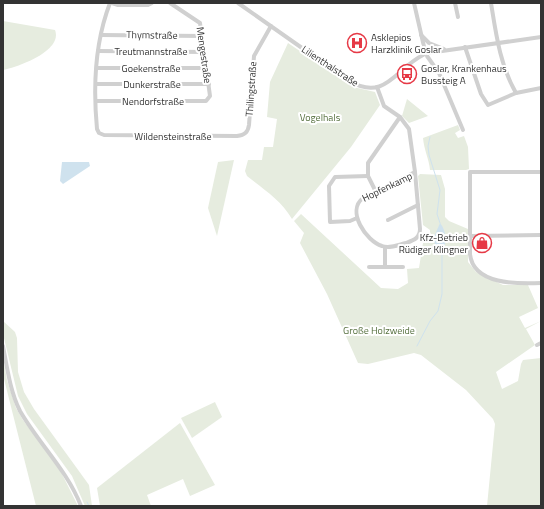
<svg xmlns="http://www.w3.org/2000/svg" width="544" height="509" font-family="'Titillium Web',sans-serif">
<rect width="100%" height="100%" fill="#fff"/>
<g fill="#e6ecdf">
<path d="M3,21L55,30C63,51 18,67 3,70Z"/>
<path d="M288,43L353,87L375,92L380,105L351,147L292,219C281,200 263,189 247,176L245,171L248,160H262L264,147H273L277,119L267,117L270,82Z"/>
<path d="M407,99L428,116L409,123L402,116Z"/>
<path d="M458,125L460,130L455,133L458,138L464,136L468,147L469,169L466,170H430C429,159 424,150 423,138Z"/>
<path d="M234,160L217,236L208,208L218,162Z"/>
<path d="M420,174L441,175L445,189V217L449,221L468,229V262L476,272L503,285H528L538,308L519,317L525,328L541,321L526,329L535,345L496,372L502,389L518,381L521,364L523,360L541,358V506H487L495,424L493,419L466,390L421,355L414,353L368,364L358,363L327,294L300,243L304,233L294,221L301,214L381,288L398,289L408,283L407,269L419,268L423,243L430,242V230L423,225L418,176Z"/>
<path d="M3,321L15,332L17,338L18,372L24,392L34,409L89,485L92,506H85L72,476L27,414L18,396L3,334Z"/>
<path d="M3,358L7,380L16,408L23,420L60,470L78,506H36L3,375Z"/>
<path d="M215,402L222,417L192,438L181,418Z"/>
<path d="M180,423L215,485L190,496L183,479L147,495L151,506H100L97,488Z"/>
</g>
<g fill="#cfe2ee">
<path d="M62,162H89L90,166L63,184L60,181Z"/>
<path d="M440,223C446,230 447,242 443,250H441L435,246L434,237Z"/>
</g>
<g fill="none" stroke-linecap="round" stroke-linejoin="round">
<g stroke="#cfe2ee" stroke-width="1">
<path d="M430,137L428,146L429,155L440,190L437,214L440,223"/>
<path d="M417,346L430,321L438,311L442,294V250"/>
<path d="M87,502L89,506"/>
</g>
<g stroke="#d0d0d0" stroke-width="4">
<path d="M110,3C95,42 93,87 97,129L99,133L104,135L237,136C245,135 248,132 249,125L254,56L271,26"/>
<path d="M112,3L118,5H148L152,3"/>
<path d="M238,3L349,81C386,102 395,69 423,55"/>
<path d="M414,3L425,51"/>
<path d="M455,3L458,17"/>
<path d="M491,3C496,34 500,65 516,93"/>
<path d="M101,35L202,36"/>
<path d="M421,35L429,43L444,49"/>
<path d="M465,47L481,94L488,105L516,93L541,88"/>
<path d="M98,51L204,52"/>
<path d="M428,53L541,37"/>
<path d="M427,56L439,73L463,130"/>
<path d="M97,68H206"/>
<path d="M96,84H209"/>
<path d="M377,87L384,106L400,117L409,129L415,172"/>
<path d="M96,101H206L210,96L200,23L170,3"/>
<path d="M415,172L420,229C420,238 414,240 406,243C398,245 390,249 382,246C366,241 346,211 363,198Z"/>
<path d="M541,172H470V254C473,285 518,284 541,283"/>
<path d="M376,192L368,176V163L400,117"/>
<path d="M357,218L350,221L330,222L329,186L335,177L368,176"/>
<path d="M388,220L418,205"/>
<path d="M470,236L541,235"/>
<path d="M385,247V267"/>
<path d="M369,267H403"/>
<path d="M537,345L541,343"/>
<path d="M3,346C7,367 10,391 20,411C39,444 67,470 81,506"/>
</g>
</g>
<defs>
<symbol id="hospital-ring" viewBox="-11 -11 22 22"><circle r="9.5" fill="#fff" stroke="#e63946" stroke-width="1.5"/><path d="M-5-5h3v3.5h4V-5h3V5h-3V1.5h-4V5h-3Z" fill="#e63946"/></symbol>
<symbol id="bus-ring" viewBox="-11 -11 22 22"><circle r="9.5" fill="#fff" stroke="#e63946" stroke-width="1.5"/><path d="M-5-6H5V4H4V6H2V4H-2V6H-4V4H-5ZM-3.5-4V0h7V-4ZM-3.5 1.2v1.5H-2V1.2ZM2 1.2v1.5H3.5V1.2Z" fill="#e63946"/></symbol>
<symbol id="shop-ring" viewBox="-11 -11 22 22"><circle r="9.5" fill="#fff" stroke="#e63946" stroke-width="1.5"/><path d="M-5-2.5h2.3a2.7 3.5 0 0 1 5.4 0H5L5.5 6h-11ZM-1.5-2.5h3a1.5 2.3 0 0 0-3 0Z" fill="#e63946"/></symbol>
</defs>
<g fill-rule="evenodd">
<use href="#hospital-ring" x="346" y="32" width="22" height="22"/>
<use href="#bus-ring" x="396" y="63" width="22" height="22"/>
<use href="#shop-ring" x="471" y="232" width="22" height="22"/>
</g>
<g text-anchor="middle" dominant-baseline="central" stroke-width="4" stroke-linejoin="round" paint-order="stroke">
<g font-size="10" fill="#333" stroke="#fff">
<text transform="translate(152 35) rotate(1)">Thymstraße</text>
<text x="151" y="51">Treutmannstraße</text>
<text transform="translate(204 55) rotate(82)">Mengestraße</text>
<text transform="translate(330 66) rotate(33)">Lilienthalstraße</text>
<text x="151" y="68">Goekenstraße</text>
<text x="152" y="84">Dunkerstraße</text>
<text transform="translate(251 89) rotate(-86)">Thilingstraße</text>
<text x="153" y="101">Nendorfstraße</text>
<text x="173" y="136">Wildensteinstraße</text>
<text transform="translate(387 187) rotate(-26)">Hopfenkamp</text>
</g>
<g font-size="10" fill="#333" stroke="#fff" text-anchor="start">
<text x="371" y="37">Asklepios<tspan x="371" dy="12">Harzklinik Goslar</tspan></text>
<text x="421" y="68">Goslar, Krankenhaus<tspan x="421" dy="12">Bussteig A</tspan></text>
<text x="468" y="237" text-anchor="end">Kfz-Betrieb<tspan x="468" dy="12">Rüdiger Klingner</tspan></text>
</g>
<g font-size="10" fill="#56703f" stroke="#fff">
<text x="320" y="117">Vogelhals</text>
<text x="379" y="330">Große Holzweide</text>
</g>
</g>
<rect width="544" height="509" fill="none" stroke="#333333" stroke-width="8"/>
</svg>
